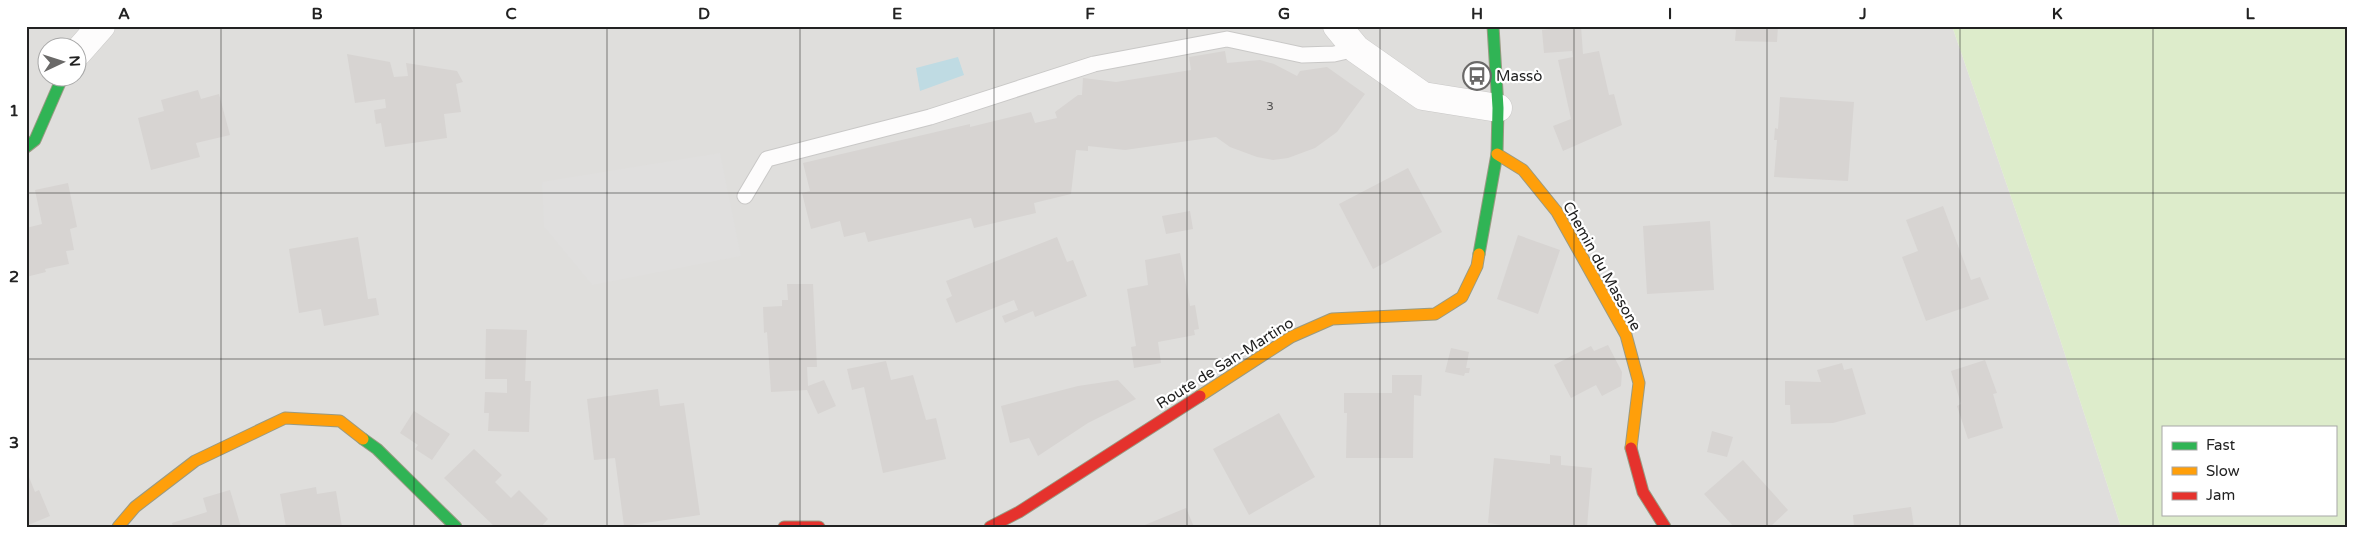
<svg xmlns="http://www.w3.org/2000/svg" width="2374" height="553" font-family="'Varela Round',sans-serif">
<rect width="100%" height="100%" fill="#f0eeeb"/>
<path fill="#dfdedc" fill-rule="evenodd" d="M26,26H1952L2059,336L2121,527H26ZM48,48H78V78H48Z"/>
<path fill="#ddeccb" fill-rule="evenodd" d="M1952,26H2348V527H2121L2059,336ZM2163,427H2335V514H2163Z"/>
<path fill="#e0dfde" d="M720,153L741,256L592,285L544,227L542,182Z"/>
<path fill="#bfdbe3" d="M958,57L964,75L920,91L916,68Z"/>
<g fill="#d7d4d2">
<path d="M1581,26L1583,54L1599,51L1609,95L1614,94L1622,125L1563,151L1553,126L1571,119L1558,60L1573,57L1572,51L1544,53L1542,30Z"/>
<path d="M1723,26H1778L1777,42L1735,41L1736,30L1723,28Z"/>
<path d="M1225,51L1227,63L1260,60L1274,64L1297,76L1300,71L1327,67L1365,94L1337,132L1315,148L1288,158L1273,160L1257,157L1230,147L1216,137L1125,150L1088,146V151L1076,150L1071,194L1034,203L1036,213L974,228L971,218L868,242L865,232L844,237L840,221L811,229L802,193L810,191L803,163L970,124V127L1031,112L1035,123L1057,118L1055,112L1078,95H1082L1083,78L1116,82L1191,70L1189,57Z"/>
<path d="M347,54L390,62L394,77L408,76L406,63L457,71L463,82L456,84L461,112L444,114L447,138L385,147L381,123L376,124L374,110L386,108L385,99L355,103Z"/>
<path d="M198,90L201,99L219,94L230,135L196,143L200,157L151,170L138,118L164,111L161,100Z"/>
<path d="M1780,97L1854,102L1848,181L1774,177L1777,140H1774L1775,128L1778,129Z"/>
<path d="M1408,168L1442,232L1373,269L1339,204Z"/>
<path d="M68,183L77,227L70,229L74,250L66,251L69,264L45,269L46,272L26,277V228L42,224L35,190Z"/>
<path d="M1943,206L1971,280L1980,277L1989,299L1926,321L1902,257L1918,251L1906,220Z"/>
<path d="M1190,211L1193,229L1166,234L1162,216Z"/>
<path d="M1710,221L1714,290L1647,294L1643,226Z"/>
<path d="M1518,235L1560,250L1538,314L1497,299Z"/>
<path d="M358,237L368,299L376,298L379,315L324,326L321,309L299,313L289,249Z"/>
<path d="M1057,237L1067,262L1073,260L1087,296L1035,317L1033,311L1005,323L1002,316L1018,310L1014,300L956,323L946,299L952,296L946,281Z"/>
<path d="M1180,253L1190,306L1195,305L1199,329L1194,330L1195,335L1158,342L1161,363L1134,368L1131,347L1136,346L1127,289L1148,285L1145,260Z"/>
<path d="M787,284H813L817,367H807L808,386L824,380L836,406L818,414L807,390L771,392L767,332L764,333L763,307L782,306V300H788Z"/>
<path d="M486,329L527,330L525,381H531L529,432L488,431L489,413H484L485,392L507,393V379H485Z"/>
<path d="M1608,345L1622,372L1621,386L1602,396L1596,385L1571,398L1554,365L1591,346L1594,351Z"/>
<path d="M1451,348L1469,352L1466,368H1470L1469,373H1465L1464,376L1445,372Z"/>
<path d="M1985,360L1997,393L1993,394L2003,428L1968,439L1957,406L1961,404L1951,371Z"/>
<path d="M886,361L891,380L913,375L926,420L936,418L946,459L883,473L864,387L852,390L847,369Z"/>
<path d="M1842,363L1844,370L1852,368L1866,414L1833,423L1791,424L1790,405H1785V381L1821,382L1817,370Z"/>
<path d="M1392,375H1422L1421,396L1414,395L1413,458H1346L1347,413H1344V393H1392Z"/>
<path d="M1118,380L1136,399L1088,423L1038,456L1029,438L1010,443L1001,406L1078,386Z"/>
<path d="M658,389L660,406L684,403L700,515L624,526L615,458L594,460L587,399Z"/>
<path d="M414,411L450,434L432,460L415,449L418,445L400,433Z"/>
<path d="M1279,413L1315,477L1249,515L1213,449Z"/>
<path d="M1712,431L1733,437L1727,457L1707,452Z"/>
<path d="M474,449L502,475L495,482L511,498L519,490L548,519L541,527H495L444,478Z"/>
<path d="M1550,455L1561,456V465L1592,468L1587,527H1516L1488,523L1494,458L1550,464Z"/>
<path d="M1743,460L1788,510L1770,527H1734L1704,494Z"/>
<path d="M29,477L35,492L39,490L50,516L26,526V478Z"/>
<path d="M316,487L317,494L336,491L342,527H286L280,494Z"/>
<path d="M230,490L241,527H173L172,523L207,512L203,498Z"/>
<path d="M1911,507L1914,527H1854L1853,515Z"/>
<path d="M1186,508L1194,527H1140Z"/>
</g>
<g fill="none" stroke-linecap="round" stroke-linejoin="round">
<defs>
<path id="lane" d="M745,196L767,159L930,117L1094,64L1227,39L1302,55L1334,54L1356,49"/>
<g id="street">
<path d="M1337,26L1356,49L1423,96L1498,108"/>
<path d="M78,52L101,26"/>
</g>
<g id="fast">
<path d="M26,147L35,140L62,78"/>
<path d="M1479,254L1497,154L1498,108L1493,26"/>
<path d="M363,439L377,449L456,527"/>
</g>
<g id="slow">
<path d="M1497,154L1523,170L1557,212L1626,335L1639,383L1631,448"/>
<path d="M1200,396L1291,337L1332,319L1435,314L1462,297L1477,266L1479,254"/>
<path d="M118,527L135,507L195,461L285,418L340,421L363,439"/>
</g>
<g id="jam">
<path d="M1631,448L1643,492L1665,527"/>
<path d="M784,527H819"/>
<path d="M990,527L1019,512L1200,396"/>
</g>
</defs>
<use href="#lane" stroke="#c9c8c7" stroke-width="17"/>
<use href="#street" stroke="#c9c8c7" stroke-width="29"/>
<use href="#fast" stroke="#999a82" stroke-width="13"/>
<use href="#slow" stroke="#999a82" stroke-width="13"/>
<use href="#jam" stroke="#999a82" stroke-width="13"/>
<use href="#lane" stroke="#fdfcfc" stroke-width="15"/>
<use href="#street" stroke="#fdfcfc" stroke-width="28"/>
<use href="#fast" stroke="#30b455" stroke-width="11"/>
<use href="#slow" stroke="#ff9f0a" stroke-width="11"/>
<use href="#jam" stroke="#e5322d" stroke-width="11"/>
</g>
<path fill="none" stroke="#222" stroke-width="1" stroke-opacity="0.55" d="M221,26V527M414,26V527M607,26V527M800,26V527M994,26V527M1187,26V527M1380,26V527M1574,26V527M1767,26V527M1960,26V527M2153,26V527M26,193H2348M26,359H2348"/>
<defs>
<symbol id="bus-ring" viewBox="-11 -11 22 22"><circle r="9.5" fill="#fff" stroke="#6a6968" stroke-width="1.5"/><path d="M-5-6H5V4H4V6H2V4H-2V6H-4V4H-5ZM-3.5-4V0h7V-4ZM-3.5 1.2v1.5H-2V1.2ZM2 1.2v1.5H3.5V1.2Z" fill="#6a6968"/></symbol>
</defs>
<g fill-rule="evenodd">
<use href="#bus-ring" x="1461" y="60" width="32" height="32"/>
</g>
<g text-anchor="middle" dominant-baseline="central" stroke-width="4.5" stroke-linejoin="round" paint-order="stroke">
<g font-size="12" fill="#4f4e4e">
<text x="1270" y="106">3</text>
</g>
<g font-size="15" fill="#222" stroke="#fff" text-anchor="start">
<text x="1496" y="76">Massò</text>
</g>
<g font-size="15" fill="#222" stroke="#fff">
<text transform="translate(1602 266) rotate(61)">Chemin du Massone</text>
<text transform="translate(1225 363) rotate(-32)">Route de San-Martino</text>
</g>
</g>
<rect width="2374" height="553" fill="none" stroke="#ffffff" stroke-width="55"/>
<rect x="2162" y="426" width="175" height="90" fill="#ffffff" stroke="#a7a7a7"/>
<rect x="2172" y="442" width="25" height="8" fill="#30b455" stroke="#a7a7a7"/>
<text x="2206" y="450" font-size="15" fill="#222222">Fast</text>
<rect x="2172" y="467" width="25" height="8" fill="#ff9f0a" stroke="#a7a7a7"/>
<text x="2206" y="476" font-size="15" fill="#222222">Slow</text>
<rect x="2172" y="492" width="25" height="8" fill="#e5322d" stroke="#a7a7a7"/>
<text x="2206" y="500" font-size="15" fill="#222222">Jam</text>
<g transform="translate(62 62) rotate(86)"><circle r="24" fill="#ffffff" stroke="#a7a7a7"/>
<path d="M0-4L9 19L0 12L-9 19Z" fill="#6a6968"/>
<text y="-8" font-size="14" font-weight="bold" text-anchor="middle" fill="#222222">N</text>
</g>
<rect x="28" y="28" width="2318" height="498" fill="none" stroke="#222" stroke-width="2"/>
<g font-size="16" text-anchor="middle" font-weight="bold" fill="#222">
<text x="124" y="19">A</text>
<text x="317" y="19">B</text>
<text x="511" y="19">C</text>
<text x="704" y="19">D</text>
<text x="897" y="19">E</text>
<text x="1090" y="19">F</text>
<text x="1284" y="19">G</text>
<text x="1477" y="19">H</text>
<text x="1670" y="19">I</text>
<text x="1863" y="19">J</text>
<text x="2057" y="19">K</text>
<text x="2250" y="19">L</text>
<text x="14" y="116">1</text>
<text x="14" y="282">2</text>
<text x="14" y="448">3</text>
</g>
</svg>
